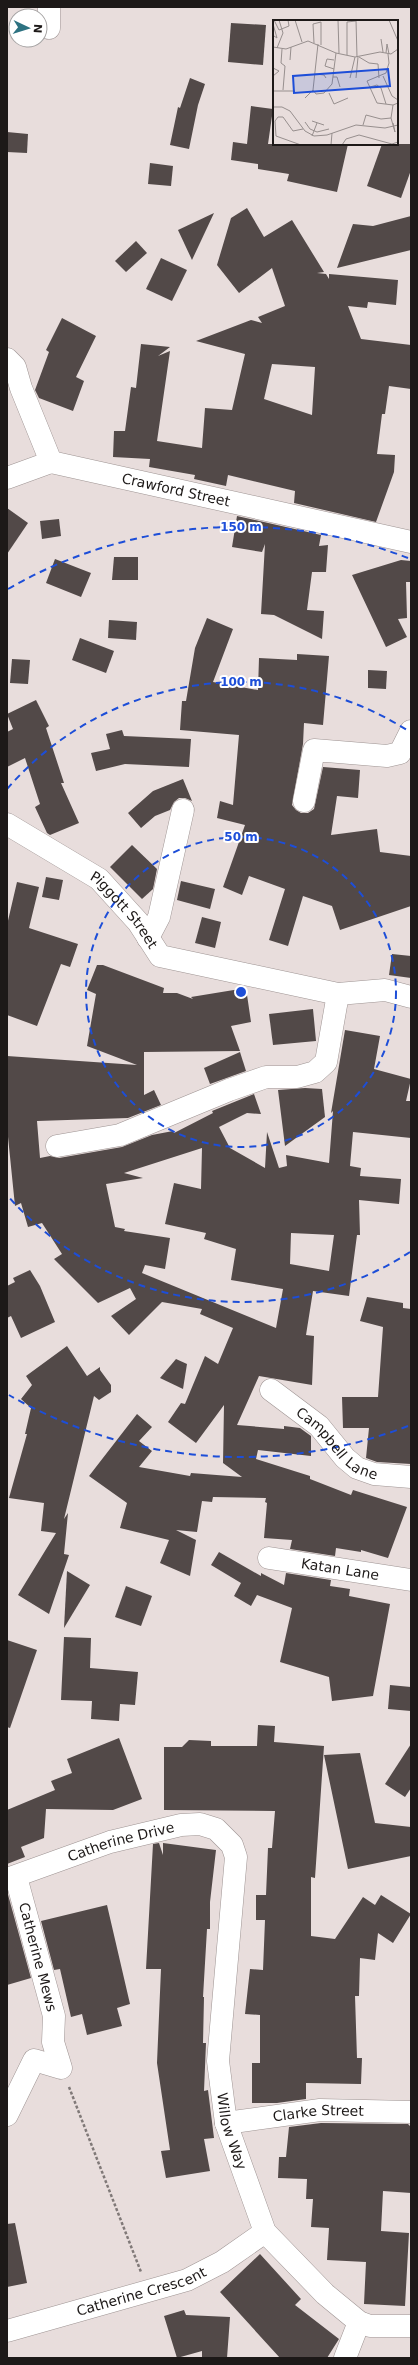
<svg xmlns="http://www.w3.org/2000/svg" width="418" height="2365" font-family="'DejaVu Sans',sans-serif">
<rect width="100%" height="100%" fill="#e8dddc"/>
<g fill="#524948" fill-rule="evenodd">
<path d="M231,23L266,25L263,65L228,62Z"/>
<path d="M190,78L205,84L198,105L189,149L170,145L178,107L180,108Z"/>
<path d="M251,106L273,109L268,144H348L337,192L287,181L289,174L258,169V164L231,160L233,142L247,144Z"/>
<path d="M7,132L28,134L27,153L7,152Z"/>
<path d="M382,144H411V170L401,198L367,186Z"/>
<path d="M150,163L173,166L171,186L148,184Z"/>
<path d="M247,208L264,237L292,220L324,272L317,273L326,274L329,279V274L398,280L396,305L368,302L367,308L348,306L361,339L411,345V389L389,386L385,414H382L377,454L395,455L394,472L376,522L294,503L295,491L228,475L226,486L194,479L195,475L149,467L150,459L113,457L114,431H125L131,387L136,388L141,344L170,347L158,356L170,351L157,441L202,448L205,408L232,410L245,354L196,341L251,320L262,323L258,317L285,306L272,268L239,293L217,265L231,218ZM272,364L315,367L312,415L264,399Z"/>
<path d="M214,213L192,260L178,230Z"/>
<path d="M411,216V250L337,268L353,224L373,226Z"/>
<path d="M136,241L147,253L126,272L115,261Z"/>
<path d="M161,258L187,270L172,301L146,289Z"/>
<path d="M62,318L96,336L76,377L84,381L73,411L39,398L35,390L49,352L46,350Z"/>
<path d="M7,508L28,523L7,554Z"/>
<path d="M237,516L321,535L319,546L328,545L326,572H312L307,610L324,611L322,639L274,615L261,614L265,544L262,552L232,547Z"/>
<path d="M59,519L61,536L42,539L40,521Z"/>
<path d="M114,557H138V580H112Z"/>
<path d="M55,559L91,573L81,597L46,583Z"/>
<path d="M401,560L411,561V582H406L407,618L398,619L407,637L386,647L352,575Z"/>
<path d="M207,618L233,629L213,682L258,690L259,658L297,660V654L329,656L323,725L304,723L303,744L292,805L296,810L301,813H308L314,809L323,767L360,770L358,798L337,796L331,835L377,829L380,852L411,856V906L340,930L332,906L303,896L288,946L269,940L285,889L249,876L242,895L223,887L245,825L217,818L220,801L233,805L239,735L180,730L182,701H186L195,648Z"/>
<path d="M109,620L137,622L136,640L108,638Z"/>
<path d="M80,638L114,651L106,673L72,660Z"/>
<path d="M12,659L30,660L28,684L10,683Z"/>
<path d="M368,670L387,671L386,689L368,688Z"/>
<path d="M36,700L49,726L46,728L64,783H61L79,823L50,835L47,833L35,807L40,804L25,758L7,767V732L13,729L7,714Z"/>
<path d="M122,730L124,736L191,739L189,767L125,764L96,771L91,753L110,749L106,734Z"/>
<path d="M183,779L192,801L185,798H179L174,802L170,810L155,816L141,828L128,813L153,791Z"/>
<path d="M132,845L157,869L153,889L142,899L110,867Z"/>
<path d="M46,877L63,880L59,900L42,897Z"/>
<path d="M181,881L215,889L210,909L177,900Z"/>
<path d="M17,882L39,887L29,928L78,944L70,967L61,964L37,1026L7,1015V925Z"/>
<path d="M202,917L221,922L215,948L195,943Z"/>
<path d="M392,954L411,956V978L389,975Z"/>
<path d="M97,965H103L164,988L163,993H177L193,999L191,997L246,988L251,1022L231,1026L240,1051L144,1052V1095L154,1090L161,1105L128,1118L37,1121L40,1158L50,1156L59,1158L122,1147L152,1135L173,1131L174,1133L213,1113L212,1111L254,1094L261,1114L247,1113L219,1127L230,1148L265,1168L267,1132L279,1168L287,1166L286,1155L329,1163L333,1111L331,1113L345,1030L380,1036L374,1069L411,1079L406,1101H411V1138L353,1132L350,1166L361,1168L360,1176L401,1179L399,1204L359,1200L360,1235H357L349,1296L313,1291L306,1335L314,1336L312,1385L259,1376L237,1425L284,1429V1426L300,1428L311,1436V1456L258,1450L256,1459L310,1476V1479L351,1495L353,1490L407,1507L388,1558L361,1550V1552L336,1548L335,1556L290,1549L292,1540L264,1538L267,1503L265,1502L266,1498L213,1497L212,1502L202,1501L197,1532L176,1530L196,1540L190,1576L160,1563L169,1540L120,1528L127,1503L89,1476L137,1414L152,1427L139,1441L152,1451L139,1467L190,1476L191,1473L242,1477L223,1463L224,1405L196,1443L168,1422L181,1403L185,1404L205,1356L218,1364L233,1328L200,1314L202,1309L162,1302L129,1335L111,1316L136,1299L130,1288L98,1303L54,1259L62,1254L42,1223L28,1227L21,1203L15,1206L7,1127V1056L137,1065L87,1046L96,994L87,990ZM202,1148L201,1189L174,1183L165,1224L206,1233L204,1239L236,1249L231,1280L283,1289L276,1328L142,1273L145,1265L165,1269L170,1238L124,1231L125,1229L115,1227L106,1184L143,1178L124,1173ZM291,1233L334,1235L329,1271L290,1264Z"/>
<path d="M313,1009L316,1041L273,1045L269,1014Z"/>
<path d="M240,1052L246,1071L210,1084L204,1068Z"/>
<path d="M305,1088L322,1089L325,1117L285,1146L278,1090Z"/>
<path d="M30,1270L40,1286L55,1322L21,1338L11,1316L7,1318V1286L15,1282L13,1278Z"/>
<path d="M367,1297L403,1303V1308L411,1309V1464L377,1462L366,1458L369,1428H343L342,1397H378L383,1327L360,1321Z"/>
<path d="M67,1346L87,1376L100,1367V1370L111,1385V1392L99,1400L94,1396L64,1519L68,1513L64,1554L69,1555L49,1614L18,1595L56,1533L41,1531L44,1503L9,1498L27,1434H25L31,1408L21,1399L32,1385L26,1376Z"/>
<path d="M176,1359L187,1364L183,1389L160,1378Z"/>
<path d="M219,1552L261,1576V1573L284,1585L286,1573L331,1580L330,1586L350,1589L349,1596L390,1604L373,1696L332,1701L329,1677L280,1662L292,1608L257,1595L251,1606L234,1596L241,1583L211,1565Z"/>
<path d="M67,1571L90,1585L64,1628Z"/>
<path d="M126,1586L152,1596L141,1626L115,1617Z"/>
<path d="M64,1637L91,1638L90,1668L138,1672L135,1705L120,1704L119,1721L91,1719L92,1701L61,1700Z"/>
<path d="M7,1640L37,1650L10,1728L7,1727Z"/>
<path d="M390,1685L411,1687V1711L388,1709Z"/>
<path d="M258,1725L275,1726L274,1742L324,1746L315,1878L311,1877V1936L335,1939L363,1897L375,1905L381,1895L411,1914L393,1943L378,1933L375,1960L360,1958L359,1996H355L357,2058H362L361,2084L306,2083V2099L277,2103H252V2063H260V2015L245,2014L250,1969L263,1970L265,1920H256V1895H266L268,1848H272L275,1811L164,1810V1747H182L189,1740L211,1741V1746H257Z"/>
<path d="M119,1738L142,1799L113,1810L46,1809L44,1838L21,1847L25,1857L7,1864V1810L55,1790L51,1781L72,1773L67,1759Z"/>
<path d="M411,1744V1788L405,1797L385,1784Z"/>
<path d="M360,1753L375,1823L411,1827V1856L348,1869L324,1755Z"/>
<path d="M159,1843L163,1855V1843L216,1850L210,1902V1929H207L203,1997H204L203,2043H206L204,2091L208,2090L214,2138L204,2139L210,2171L166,2178L161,2151L170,2150L157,2063L161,1969H146L153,1844Z"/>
<path d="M7,1891L31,1978L7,1985Z"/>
<path d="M107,1905L130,2004L117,2008L122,2026L87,2035L82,2014L71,2017L60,1969L54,1970L41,1921Z"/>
<path d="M321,2123L408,2124L411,2127V2193L383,2191L381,2231L409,2233L405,2306L364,2304L366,2262L327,2260L329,2228L311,2227L313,2199H306L307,2179L278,2178L279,2157H286L289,2127Z"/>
<path d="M15,2223L27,2283L7,2287V2224Z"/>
<path d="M260,2254L301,2299L295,2305L339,2339L327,2358H280L220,2292Z"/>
<path d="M184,2310L186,2315L230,2317L227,2358H202V2351L177,2358L164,2316Z"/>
</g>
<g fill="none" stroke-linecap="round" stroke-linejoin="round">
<defs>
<g id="minor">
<path d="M49,28V7"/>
<path d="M7,359L15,367L21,388L51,462"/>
<path id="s1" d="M51,462L411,542"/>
<path d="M7,478L51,462"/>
<path d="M304,801L314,750L387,756L400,753L411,731"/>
<path id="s2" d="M7,824L99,879L138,922L160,956L338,994L385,990L411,997"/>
<path d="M148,938L159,917L183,810"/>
<path d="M57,1146L120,1135L229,1090L266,1077H297L315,1072L326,1062L338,994"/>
<path id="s3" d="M271,1390L319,1426L345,1458L357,1468L374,1474L411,1477"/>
<path id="s4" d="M269,1558L411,1580"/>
<path id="s5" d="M7,1879L110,1842L181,1825L200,1824L216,1829L232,1845L236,1857L218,2061L226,2123L265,2232L325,2294L359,2322L370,2326H411"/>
<path d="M7,2115L34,2060L61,2068L53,2042L54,2016L16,1877"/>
<path id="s6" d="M226,2123L320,2110L411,2112"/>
<path id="s7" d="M7,2331L187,2280L222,2262L265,2232"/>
<path d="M345,2358L359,2322"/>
</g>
</defs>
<use href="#minor" stroke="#9e9493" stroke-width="23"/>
<path stroke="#807978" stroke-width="2.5" stroke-dasharray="3 2" stroke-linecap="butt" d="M69,2087L141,2272"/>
<use href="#minor" stroke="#fff" stroke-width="22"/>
</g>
<g fill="none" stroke="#1d4ed8" stroke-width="2" stroke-dasharray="7 5">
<circle cx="241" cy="992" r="155"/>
<path d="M410 1252A310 310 0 0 1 7 1195M7 789A310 310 0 0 1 410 732"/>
<path d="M408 1426A465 465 0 0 1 9 1395M8 589A465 465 0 0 1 408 558"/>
</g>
<g text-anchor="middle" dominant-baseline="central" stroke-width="4" stroke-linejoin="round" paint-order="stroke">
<g font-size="14" fill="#1d1918" stroke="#fff">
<text stroke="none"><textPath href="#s1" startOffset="128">Crawford Street</textPath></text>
<text stroke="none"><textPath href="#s2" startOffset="147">Piggott Street</textPath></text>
<text stroke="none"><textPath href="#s3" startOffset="86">Campbell Lane</textPath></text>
<text stroke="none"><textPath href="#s4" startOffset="72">Katan Lane</textPath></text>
<text stroke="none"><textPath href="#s5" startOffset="120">Catherine Drive</textPath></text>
<text transform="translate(38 1957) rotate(75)">Catherine Mews</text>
<text stroke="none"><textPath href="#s6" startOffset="93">Clarke Street</textPath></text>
<text stroke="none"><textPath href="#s5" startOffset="530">Willow Way</textPath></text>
<text stroke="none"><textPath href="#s7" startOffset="140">Catherine Crescent</textPath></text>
</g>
</g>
<g transform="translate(273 20)">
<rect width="125" height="125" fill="#e8dddc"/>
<path fill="none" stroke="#978f8e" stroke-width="1" d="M1,0L6,10L16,6L15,0M22,0L29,22M65,0L66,33M83,0L84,37M116,0L125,21M0,4L4,18L1,16M108,19L110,32M41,23L40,4L48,2V25M0,27L13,29L35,21L63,33L82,37L107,32L118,34L125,29M4,28L10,13L6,0M9,29L8,43L12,46L10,70M113,33L114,24L116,34M115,34L116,43L113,53L94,61L104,83L120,85L125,83M74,35V2L83,1M86,37L96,43L105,44L106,58M17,40L18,27M0,48L6,51L0,56M61,49L52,46L54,39L61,40M42,54L51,55L53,58M110,56L119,76L125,80M60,57H64L67,67M77,58L82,37M83,58L85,37M97,67L104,65L108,68L113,84M40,70L43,74L51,73L59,64L63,33M0,71H22M56,73L61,84L75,78M32,78L40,70L45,24M0,87H9L17,91L32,111L41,116L54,115L83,105L112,108L125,105M39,101L51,105M32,102L37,109L44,112L56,109M120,103L122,112L118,98L120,85M90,105L93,95L108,99L118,98M39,116L44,103M28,125L3,116L2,101L5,97H10L20,111L30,109M58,125L59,113M69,125L73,119L86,115L119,124L125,122"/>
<path fill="#1d4ed8" fill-opacity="0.15" stroke="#1d4ed8" stroke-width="2" d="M115,49L117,66L21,73L20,56Z"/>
<rect width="125" height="125" fill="none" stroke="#1d1918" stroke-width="2"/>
</g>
<circle cx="241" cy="992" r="6" fill="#1d4ed8" stroke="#fff" stroke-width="2"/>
<g font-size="12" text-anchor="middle" font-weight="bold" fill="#1d4ed8" stroke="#fff" stroke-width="4" stroke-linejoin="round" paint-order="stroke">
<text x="241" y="531">150 m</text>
<text x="241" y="686">100 m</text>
<text x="241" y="841">50 m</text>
</g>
<rect width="418" height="2365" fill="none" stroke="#1d1918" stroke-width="16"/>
<g transform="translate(28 28) rotate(94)"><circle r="19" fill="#ffffff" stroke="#a5a3a3"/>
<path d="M0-3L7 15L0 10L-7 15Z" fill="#2d7281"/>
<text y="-6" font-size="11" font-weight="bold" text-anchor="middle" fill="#1d1918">N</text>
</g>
</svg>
